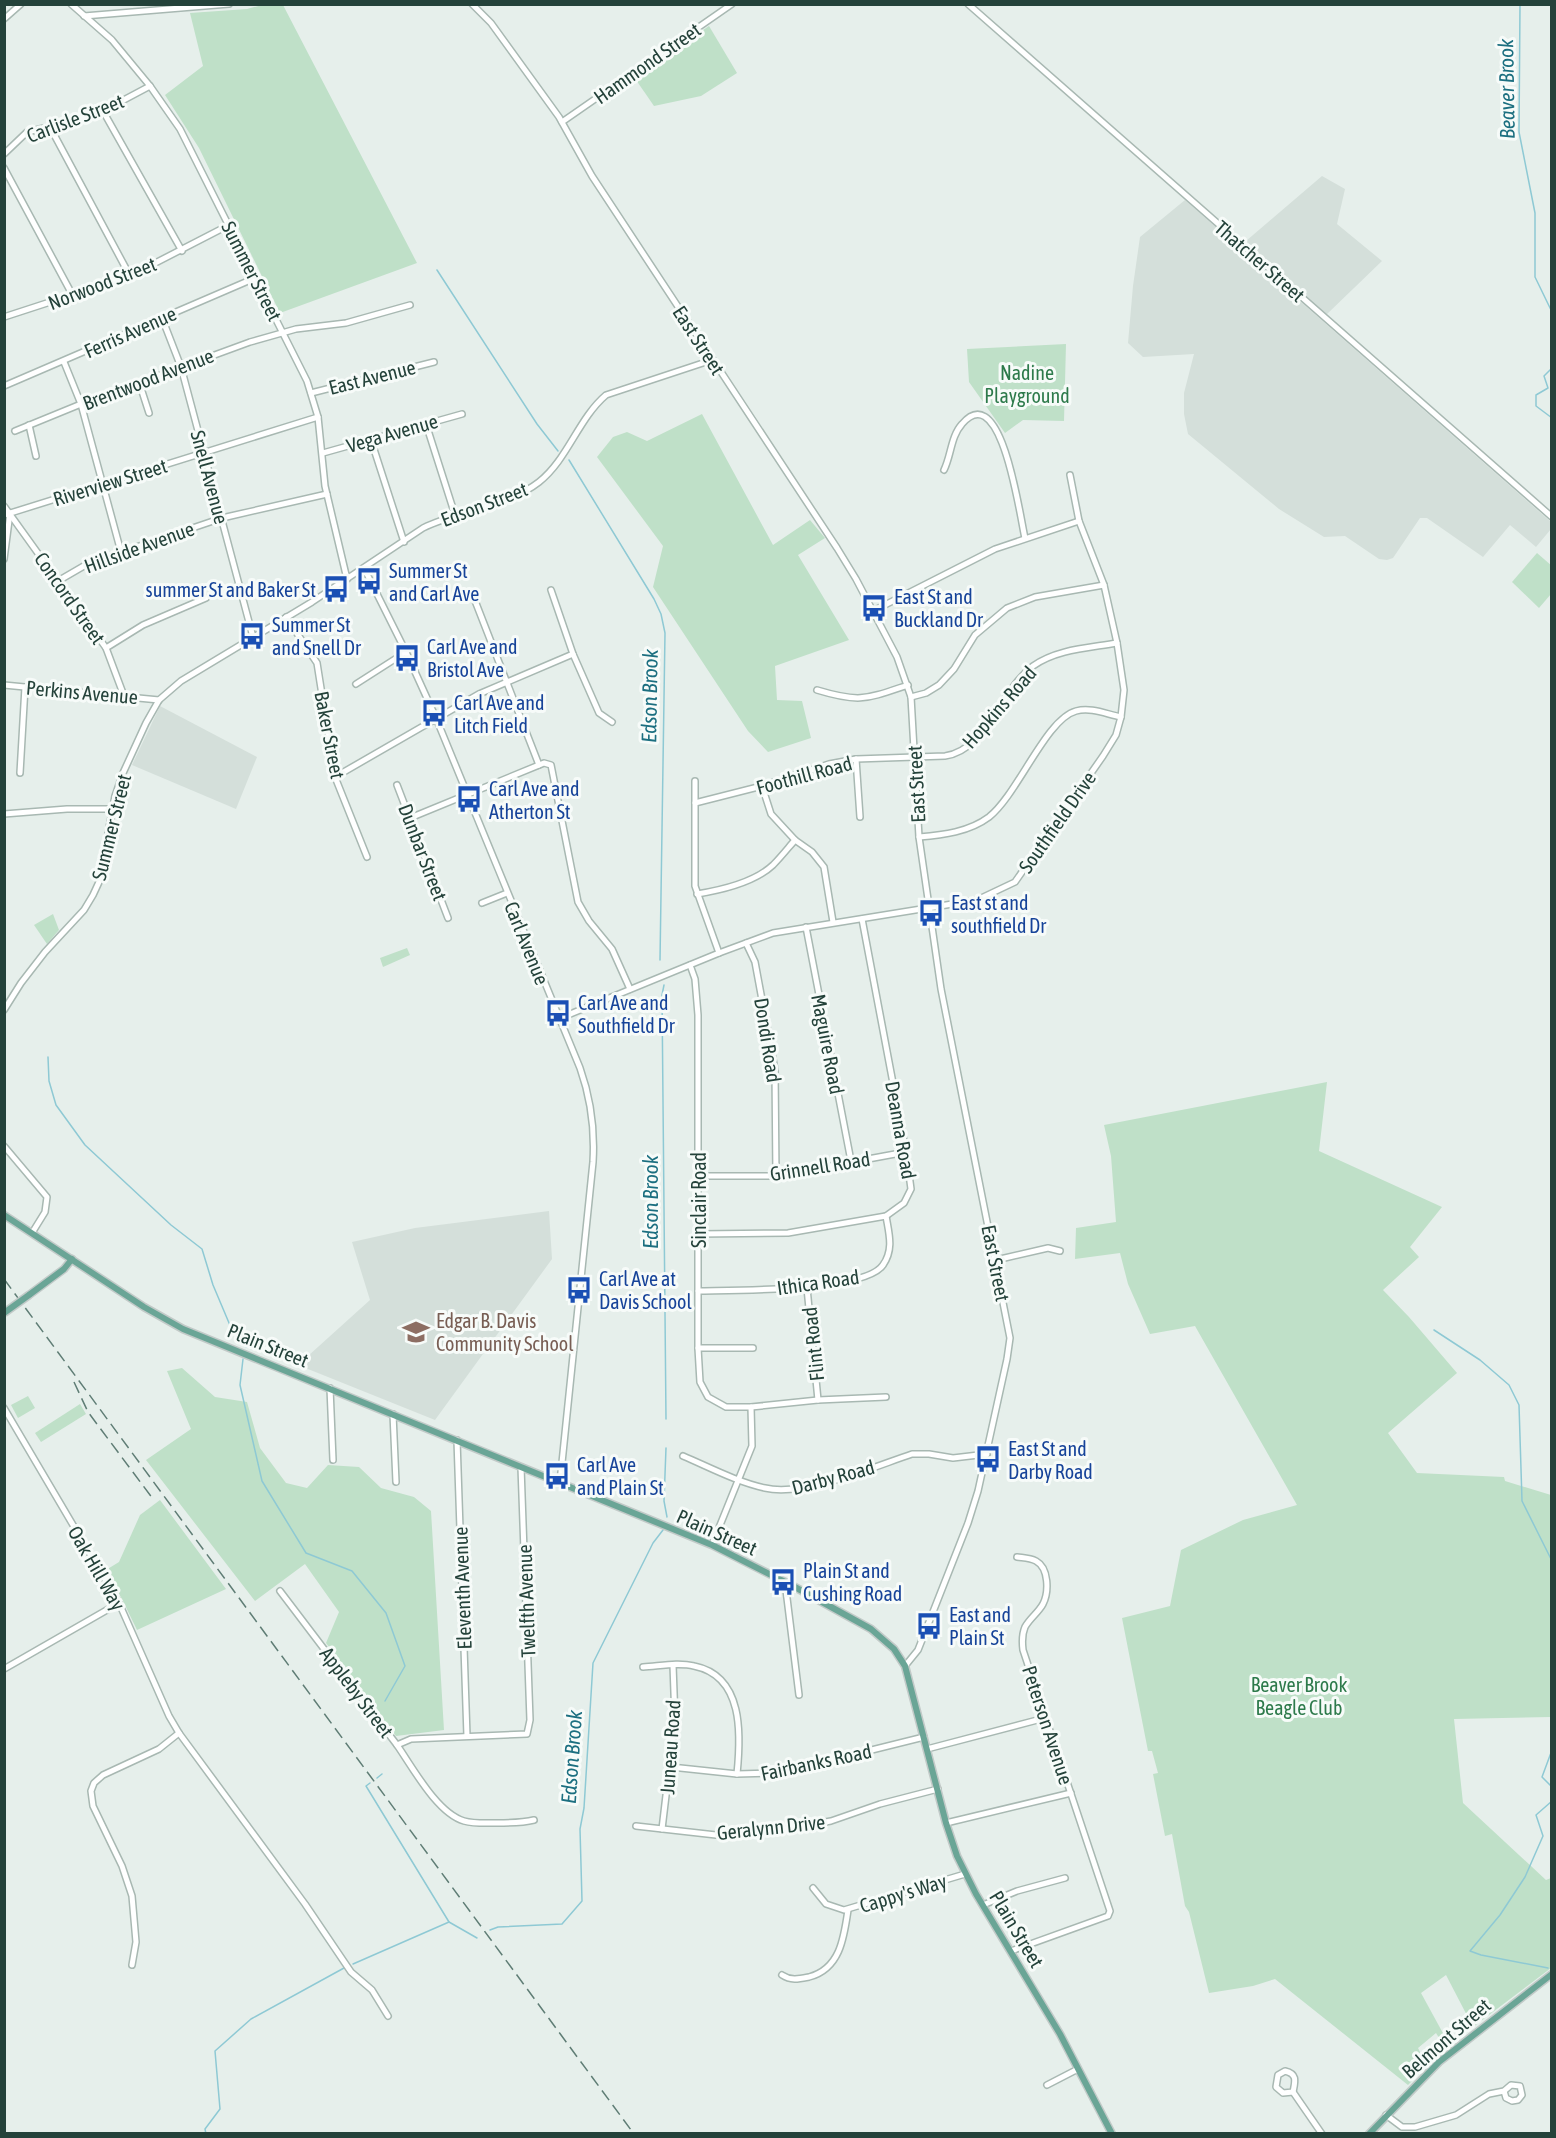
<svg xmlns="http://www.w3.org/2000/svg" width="1556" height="2138" font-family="'Asap Condensed',sans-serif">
<rect width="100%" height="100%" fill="#e6efeb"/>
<g fill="#d4dfda">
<path d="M1322,176L1345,189L1337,224L1382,261L1326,315L1246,241Z"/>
<path d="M1185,200L1551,522V529L1536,547L1510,525L1483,557L1427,518H1420L1393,558L1387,560L1379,559L1345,536L1324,537L1279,509L1188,434L1184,414V393L1194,354L1143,357L1128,343L1133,286L1140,237Z"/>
<path d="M160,706L257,757L236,809L132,765Z"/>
<path d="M549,1211L552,1259L435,1420L298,1365L370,1300L352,1242L415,1228Z"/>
</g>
<g fill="#bfe0c8">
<path d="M262,5H283L417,263L280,313L199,148L165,95L203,66L190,13L247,9Z"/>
<path d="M709,26L737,73L701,96L654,106L634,77Z"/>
<path d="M1066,344L1064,421L1023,420L1005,433L969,382L967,349Z"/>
<path d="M702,414L773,545L810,520L825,538L798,555L849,640L775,666L777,700L802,701L811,738L768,752L748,731L653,587L663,546L597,457L613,437L627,432L647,441Z"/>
<path d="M1537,553L1552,566L1551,594L1539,608L1512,582Z"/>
<path d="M53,914L59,930L47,944L34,925Z"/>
<path d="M407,948L410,955L383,967L380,958Z"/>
<path d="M1327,1082L1319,1151L1442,1207L1410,1247L1419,1257L1383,1290L1409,1317L1457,1373L1388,1433L1417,1473L1504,1477L1505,1481L1551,1495V1717L1454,1719L1463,1803L1546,1880L1551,1878V1968L1473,2027L1446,1975L1421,1993L1450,2046L1446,2049L1436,2033L1418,2048L1427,2066L1408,2085L1275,1979L1253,1986L1209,1993L1189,1912L1185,1906L1172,1834L1165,1836L1153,1774L1158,1773L1152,1751H1148L1122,1618L1170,1606L1181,1550L1243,1520L1297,1505L1195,1326L1150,1334L1128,1284L1120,1253L1075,1259L1076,1228L1116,1222L1111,1156L1104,1125Z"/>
<path d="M182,1368L215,1397L247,1402L260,1448L286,1483L307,1488L328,1465L359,1467L381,1488L414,1497L431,1511L444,1730L396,1736L326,1643L339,1612L305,1564L255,1601L146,1460L191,1429L167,1371Z"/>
<path d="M28,1396L35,1408L18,1418L11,1405Z"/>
<path d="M80,1404L86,1414L41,1442L35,1433Z"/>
<path d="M160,1500L226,1589L137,1630L123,1601L106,1570L119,1562L140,1515Z"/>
</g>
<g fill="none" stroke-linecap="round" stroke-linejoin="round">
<g stroke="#8ec9d4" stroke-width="1.5">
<path d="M1520,4L1519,132L1535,213V277L1552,312"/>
<path d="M437,270L537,424L558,451"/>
<path d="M1552,368L1544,376L1548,388L1536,395V406L1552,418"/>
<path d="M569,460L654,599L661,614L665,633L660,960"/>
<path d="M664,985L662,995L666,1419"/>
<path d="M48,1057L49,1081L56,1105L85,1145L171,1225L202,1249L213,1285L232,1330L245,1338L246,1347"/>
<path d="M1434,1330L1480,1360L1509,1385L1519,1405L1522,1501L1552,1561"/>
<path d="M243,1359L240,1385L262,1481L306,1553L352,1571L386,1613L405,1666L385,1701"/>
<path d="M666,1448L664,1501L667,1517"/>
<path d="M1552,1698V1700"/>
<path d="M1552,1750L1542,1777L1552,1787"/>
<path d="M377,1778L382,1774"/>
<path d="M370,1783L366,1786L449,1922"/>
<path d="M490,1930L498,1927L562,1924L582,1901L580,1829L584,1808L593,1663L653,1543L663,1530"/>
<path d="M353,1964L449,1922L477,1938"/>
<path d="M1548,1968L1481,1955L1470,1951L1500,1915L1525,1877L1543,1836L1536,1815L1552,1801"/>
<path d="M206,2134L205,2129L220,2109L215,2051L251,2019L344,1968"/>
</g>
<defs>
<g id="minor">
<path d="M71,4L112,40L150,86L180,129L307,381L318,417L325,486L347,579"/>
<path d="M472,4L491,23L559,117L592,176L837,548L856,579L897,657L911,697L919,837L941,989L1010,1338L1007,1359L978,1491L968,1523L918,1650L905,1666"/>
<path d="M968,4L1552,517"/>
<path d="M84,16L229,4"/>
<path d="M4,19L21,4"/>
<path d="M103,111L182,251"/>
<path d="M562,122L732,4"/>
<path d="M50,127L130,276"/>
<path d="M4,154L27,132L74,121L103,111L150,86"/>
<path d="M4,168L73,296"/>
<path d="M4,317L130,276L229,225"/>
<path d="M162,318L181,367L253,637"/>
<path d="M64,362L81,404L121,552"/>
<path d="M139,382L149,413"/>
<path d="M4,386L255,278"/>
<path d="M311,393L434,362"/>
<path d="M426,424L455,515"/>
<path d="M29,425L36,456"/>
<path d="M15,431L81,404L250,342L296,329L346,323L410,305"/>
<path d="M371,440L404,542"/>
<path d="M323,453L462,414"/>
<path d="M944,470C951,456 951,436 962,424C1002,377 1020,518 1025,538"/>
<path d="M4,506L106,648L124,696"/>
<path d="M4,515L318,417"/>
<path d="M4,559L10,513"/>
<path d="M364,568L406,652L436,718L580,1068C591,1099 595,1129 593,1162L560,1482"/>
<path d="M58,581L89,563L222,518L327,494"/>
<path d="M551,590L573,654L599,713L612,722"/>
<path d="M472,593L539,765"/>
<path d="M873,611L995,549L1079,521"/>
<path d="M286,617L317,663L335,777L367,857"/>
<path d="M106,648L143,625L206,598"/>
<path d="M356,684L406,652"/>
<path d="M4,685L159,700"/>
<path d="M817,690C860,703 866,699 908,685"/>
<path d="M911,697L926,693L939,685L954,669L975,635L1007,608L1035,597L1104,585"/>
<path d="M856,759L860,817"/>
<path d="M20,773L25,687"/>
<path d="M335,777L479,694L573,654"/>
<path d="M695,781V886L719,953"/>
<path d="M397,785L448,918"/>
<path d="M762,786L771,814L795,840L812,852L824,867L833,922"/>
<path d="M695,803L762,786L829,764L856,759L945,756C986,751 1000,690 1033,666C1057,649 1089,648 1117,643"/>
<path d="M4,814L67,809H113"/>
<path d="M410,818L544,763L551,765L578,902L589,921L612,949L630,989"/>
<path d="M919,837C943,835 969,832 989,817C1018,794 1046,719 1076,711C1091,707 1106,714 1121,717"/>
<path d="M697,894C722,890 754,883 773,865C781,857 788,848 795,840"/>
<path d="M482,903L507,893"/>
<path d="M806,927L851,1161"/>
<path d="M746,943L755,962L775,1070L776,1176"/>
<path d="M690,965L695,979L698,1015V1348L700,1382L708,1397L726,1407H751L818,1400L886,1397"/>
<path d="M4,1010L21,983L45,952L84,910L93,895L99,882L115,796L123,773L146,723L159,700L181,681L312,602L423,528C459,510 507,507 539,482C568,459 578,419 606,395L712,360"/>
<path d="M558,1019L719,953L773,933L977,900L1015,882L1103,756L1116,735L1121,717L1124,690L1117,643L1104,585L1079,521L1070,475"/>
<path d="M4,1146L47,1197L45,1212L32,1233"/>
<path d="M698,1176H776L906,1152"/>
<path d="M699,1234L788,1233L886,1216L904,1203L911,1189L906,1152L862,919"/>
<path d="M996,1260L1048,1248L1060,1251"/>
<path d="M807,1288L818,1400"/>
<path d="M698,1291C732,1290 865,1292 883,1265C894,1249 889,1234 886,1216"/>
<path d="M698,1348H753"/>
<path d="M330,1388L333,1460"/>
<path d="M4,1408L119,1603L169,1716L179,1733L305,1904L351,1972L372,1990L388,2016"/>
<path d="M393,1414L396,1482"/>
<path d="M457,1440L467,1736"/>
<path d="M683,1456C709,1467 737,1482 765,1488C804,1497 873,1467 912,1454H929L953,1458L987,1454"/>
<path d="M712,1545L752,1446L751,1407"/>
<path d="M785,1582L799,1695"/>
<path d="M280,1591L397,1745L411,1739L527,1734L530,1720L521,1467"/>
<path d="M643,1667C660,1666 678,1662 694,1666C744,1676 741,1735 737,1774"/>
<path d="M4,1669L119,1603"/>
<path d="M397,1745C413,1768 437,1813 464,1821C475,1824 486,1823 497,1823C510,1823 522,1823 534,1820"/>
<path d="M927,1749L1045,1718"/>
<path d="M671,1767L737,1774L779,1773L924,1737"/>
<path d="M946,1823L1071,1793"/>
<path d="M636,1826L716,1835L785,1829L831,1821L880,1804L938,1789"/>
<path d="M662,1829L675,1720L673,1665"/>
<path d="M813,1888L826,1904L844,1910L965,1874"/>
<path d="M983,1905L1017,1891L1065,1878"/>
<path d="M1011,1951L1108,1916L1110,1911L1023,1650C1022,1642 1022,1634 1025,1627C1030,1618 1038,1613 1043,1604C1049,1592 1049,1568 1036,1561C1030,1558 1024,1558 1017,1557"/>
<path d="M132,1965L136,1942L132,1896L122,1866L93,1806L91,1791L94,1783L103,1775L159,1749L179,1733"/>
<path d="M782,1975C791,1981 799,1979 809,1977C840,1969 844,1938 848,1910"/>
<path d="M1285,2071C1298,2074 1295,2082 1293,2092L1283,2093L1276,2087L1278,2075Z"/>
<path d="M1047,2085L1078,2069"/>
<path d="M1293,2092L1322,2134"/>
<path d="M1386,2115L1402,2127H1415L1456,2115L1489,2094L1504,2091L1511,2085L1520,2086L1522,2095L1518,2100L1512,2101L1506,2098L1504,2091"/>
</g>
<g id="major">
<path d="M4,1215L144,1307L183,1329L712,1545L793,1586L871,1629L894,1649L905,1666L946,1823L957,1856L976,1894L1060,2034L1112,2134"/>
<path d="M29,1295L64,1269L72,1259"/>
<path d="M1369,2134L1439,2062L1552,1974"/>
</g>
</defs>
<use href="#minor" stroke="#a8b8b2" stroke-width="8"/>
<use href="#major" stroke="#c2cac8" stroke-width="9"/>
<use href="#minor" stroke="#fff" stroke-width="5"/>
<use href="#major" stroke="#6aa596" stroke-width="6"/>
<g stroke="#5f7d75" stroke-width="1.5" stroke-dasharray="12 6" stroke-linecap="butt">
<path d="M4,1279L634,2134"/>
<path d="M74,1382L88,1412L153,1499"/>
</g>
<defs>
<path id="major-bridge" d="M4,1313L29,1295"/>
</defs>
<use href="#major-bridge" stroke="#c2cac8" stroke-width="9" stroke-linecap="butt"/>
<use href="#major-bridge" stroke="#6aa596" stroke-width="6"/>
</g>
<defs>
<symbol id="bus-bare" viewBox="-9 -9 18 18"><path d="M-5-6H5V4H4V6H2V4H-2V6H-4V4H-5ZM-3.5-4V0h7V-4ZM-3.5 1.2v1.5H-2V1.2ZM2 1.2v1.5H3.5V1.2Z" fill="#1a4fb4" stroke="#f7fbf9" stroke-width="2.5" paint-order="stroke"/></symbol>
<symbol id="school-bare" viewBox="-9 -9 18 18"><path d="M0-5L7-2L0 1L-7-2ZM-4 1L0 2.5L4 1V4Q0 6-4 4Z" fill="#8d6e63" stroke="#f7fbf9" stroke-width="2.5" paint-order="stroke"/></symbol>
</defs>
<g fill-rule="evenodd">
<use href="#bus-bare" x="350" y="562" width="38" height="38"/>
<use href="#bus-bare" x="317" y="570" width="38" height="38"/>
<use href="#bus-bare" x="855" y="589" width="38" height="38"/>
<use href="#bus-bare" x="233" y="617" width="38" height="38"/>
<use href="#bus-bare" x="388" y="639" width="38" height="38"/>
<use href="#bus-bare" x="415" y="694" width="38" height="38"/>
<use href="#bus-bare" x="450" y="780" width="38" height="38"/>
<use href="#bus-bare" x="912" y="894" width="38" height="38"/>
<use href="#bus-bare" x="539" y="994" width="38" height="38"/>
<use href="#bus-bare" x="560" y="1271" width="38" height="38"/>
<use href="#school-bare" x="397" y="1313" width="38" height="38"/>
<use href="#bus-bare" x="969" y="1440" width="38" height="38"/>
<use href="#bus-bare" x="538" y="1457" width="38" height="38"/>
<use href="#bus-bare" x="764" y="1563" width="38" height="38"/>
<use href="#bus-bare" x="910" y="1607" width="38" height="38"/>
</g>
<g text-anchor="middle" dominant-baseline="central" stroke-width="6" stroke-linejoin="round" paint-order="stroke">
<g font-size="20" fill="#24423a" stroke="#f7fbf9">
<text transform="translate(647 63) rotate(-35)">Hammond Street</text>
<text transform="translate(75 118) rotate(-21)">Carlisle Street</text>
<text transform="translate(1260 261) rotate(41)">Thatcher Street</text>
<text transform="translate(252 271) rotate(63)">Summer Street</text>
<text transform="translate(102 283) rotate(-21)">Norwood Street</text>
<text transform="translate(130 332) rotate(-24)">Ferris Avenue</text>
<text transform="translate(699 340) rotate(57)">East Street</text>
<text transform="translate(372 377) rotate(-14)">East Avenue</text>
<text transform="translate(148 379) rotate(-21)">Brentwood Avenue</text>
<text transform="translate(392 433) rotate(-16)">Vega Avenue</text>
<text transform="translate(210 477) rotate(75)">Snell Avenue</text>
<text transform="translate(110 482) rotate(-17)">Riverview Street</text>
<text transform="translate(484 504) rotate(-21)">Edson Street</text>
<text transform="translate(139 547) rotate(-20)">Hillside Avenue</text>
<text transform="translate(70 598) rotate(55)">Concord Street</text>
<text transform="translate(82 692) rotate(5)">Perkins Avenue</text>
<text transform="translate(999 707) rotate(-49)">Hopkins Road</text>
<text transform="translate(330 735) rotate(79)">Baker Street</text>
<text transform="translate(804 775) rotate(-15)">Foothill Road</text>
<text transform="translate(916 784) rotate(-93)">East Street</text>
<text transform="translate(1057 822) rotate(-55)">Southfield Drive</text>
<text transform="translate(111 827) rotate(-76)">Summer Street</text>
<text transform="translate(423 852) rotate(69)">Dunbar Street</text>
<text transform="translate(527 943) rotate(68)">Carl Avenue</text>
<text transform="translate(768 1040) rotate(81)">Dondi Road</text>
<text transform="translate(828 1044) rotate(79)">Maguire Road</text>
<text transform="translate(901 1130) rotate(80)">Deanna Road</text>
<text transform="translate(820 1166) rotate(-9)">Grinnell Road</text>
<text transform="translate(698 1200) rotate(-90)">Sinclair Road</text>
<text transform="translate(996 1263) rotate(79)">East Street</text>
<text transform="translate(818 1282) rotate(-8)">Ithica Road</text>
<text transform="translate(813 1344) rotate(-96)">Flint Road</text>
<text transform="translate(268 1345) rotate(22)">Plain Street</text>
<text transform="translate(833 1477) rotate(-15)">Darby Road</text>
<text transform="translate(717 1532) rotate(24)">Plain Street</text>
<text transform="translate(97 1568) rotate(60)">Oak Hill Way</text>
<text transform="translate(462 1588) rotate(-92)">Eleventh Avenue</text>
<text transform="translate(526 1601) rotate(-92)">Twelfth Avenue</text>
<text transform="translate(357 1692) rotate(53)">Appleby Street</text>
<text transform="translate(1048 1725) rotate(72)">Peterson Avenue</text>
<text transform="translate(670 1747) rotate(-86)">Juneau Road</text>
<text transform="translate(816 1762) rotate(-12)">Fairbanks Road</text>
<text transform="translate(771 1827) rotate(-6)">Geralynn Drive</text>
<text transform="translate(903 1893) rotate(-17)">Cappy's Way</text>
<text transform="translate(1017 1929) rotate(59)">Plain Street</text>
<text transform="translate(1446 2038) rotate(-41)">Belmont Street</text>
</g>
<g font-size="20" fill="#2d7a4b" stroke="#f7fbf9">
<text x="1027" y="372">Nadine<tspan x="1027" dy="23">Playground</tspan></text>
<text x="1299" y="1684">Beaver Brook<tspan x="1299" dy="23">Beagle Club</tspan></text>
</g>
<g font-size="20" fill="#164399" stroke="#f7fbf9" text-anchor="start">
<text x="389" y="570">Summer St<tspan x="389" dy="23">and Carl Ave</tspan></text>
<text x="316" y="589" text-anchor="end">summer St and Baker St</text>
<text x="894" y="596">East St and<tspan x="894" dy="23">Buckland Dr</tspan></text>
<text x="272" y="624">Summer St<tspan x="272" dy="23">and Snell Dr</tspan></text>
<text x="427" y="646">Carl Ave and<tspan x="427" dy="23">Bristol Ave</tspan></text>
<text x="454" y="702">Carl Ave and<tspan x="454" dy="23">Litch Field</tspan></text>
<text x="489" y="788">Carl Ave and<tspan x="489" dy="23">Atherton St</tspan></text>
<text x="951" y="902">East st and<tspan x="951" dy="23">southfield Dr</tspan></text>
<text x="578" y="1002">Carl Ave and<tspan x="578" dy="23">Southfield Dr</tspan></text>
<text x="599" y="1278">Carl Ave at<tspan x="599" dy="23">Davis School</tspan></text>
<text x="1008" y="1448">East St and<tspan x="1008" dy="23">Darby Road</tspan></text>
<text x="577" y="1464">Carl Ave<tspan x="577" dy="23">and Plain St</tspan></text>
<text x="803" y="1570">Plain St and<tspan x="803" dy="23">Cushing Road</tspan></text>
<text x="949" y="1614">East and<tspan x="949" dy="23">Plain St</tspan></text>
</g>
<g font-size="20" fill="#785e54" stroke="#f7fbf9" text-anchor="start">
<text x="436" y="1320">Edgar B. Davis<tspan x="436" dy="23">Community School</tspan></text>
</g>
<g font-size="21" font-style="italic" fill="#1c6f80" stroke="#f7fbf9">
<text transform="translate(1506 89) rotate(-91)">Beaver Brook</text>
<text transform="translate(649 696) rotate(-89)">Edson Brook</text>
<text transform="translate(650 1202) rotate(-90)">Edson Brook</text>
<text transform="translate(571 1757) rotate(-86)">Edson Brook</text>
</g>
</g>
<rect width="1556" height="2138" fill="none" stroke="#24423a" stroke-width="12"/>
</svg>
